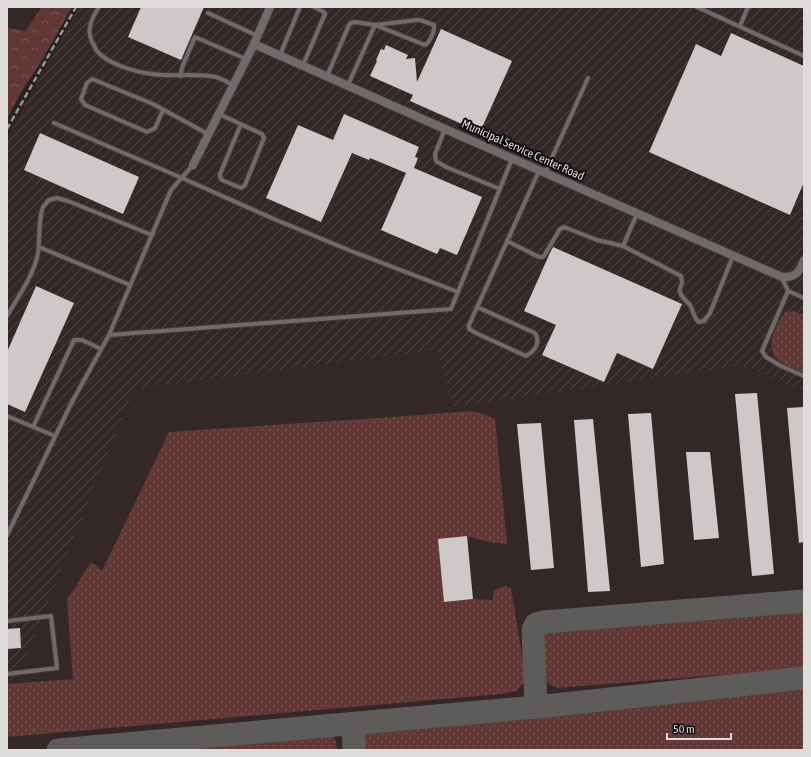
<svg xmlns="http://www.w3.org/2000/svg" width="811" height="757" font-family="'Asap Condensed',sans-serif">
<defs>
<pattern id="industrial-furrows" width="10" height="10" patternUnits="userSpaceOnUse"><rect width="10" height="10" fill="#332827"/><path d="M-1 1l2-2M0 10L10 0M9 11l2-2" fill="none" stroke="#504746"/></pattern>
<pattern id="green-dots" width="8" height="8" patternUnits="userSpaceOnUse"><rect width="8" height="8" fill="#623837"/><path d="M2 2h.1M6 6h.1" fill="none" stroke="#785453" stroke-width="1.8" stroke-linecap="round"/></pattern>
<pattern id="forest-crowns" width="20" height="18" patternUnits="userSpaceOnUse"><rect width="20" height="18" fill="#623837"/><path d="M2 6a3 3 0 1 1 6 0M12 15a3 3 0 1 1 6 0" fill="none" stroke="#785453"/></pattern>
</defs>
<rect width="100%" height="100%" fill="#262222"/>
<g fill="#332827">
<path d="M7,7H42L25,31L13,29L7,27Z"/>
<path d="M436,350L742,365L804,392V750H7V681L17,679L133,389Z"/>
</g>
<path fill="url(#industrial-furrows)" d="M79,7H804V392L742,365L454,407L436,350L134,389L17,679L7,681V137Z"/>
<g fill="url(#green-dots)">
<path d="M794,311L804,315V373C797,369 787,367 781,362C762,350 776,325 785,312Z"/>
<path d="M472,411L486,415L495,419L507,544L490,542L467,536L444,602L473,599L493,600C493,588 495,590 505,586L511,588L526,680L516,691L501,694L7,737V684L73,679L67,600L91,562L102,571L169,432L393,417Z"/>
<path d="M804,604V668L557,688L548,683L541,675L537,639L544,629L557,625Z"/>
<path d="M804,686V750H360C358,736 360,730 373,724Z"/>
<path d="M322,729C334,732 336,738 337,750H72Z"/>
</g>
<path fill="url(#forest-crowns)" d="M42,7H72L39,65L23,89L7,119V27L13,29L25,31Z"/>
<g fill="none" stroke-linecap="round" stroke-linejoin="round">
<g stroke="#5e5b5b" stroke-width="23">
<path d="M536,707L533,630L536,624L543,622L804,601"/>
<path d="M353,724L354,750"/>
<path d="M58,750L536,707L804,678"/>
</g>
</g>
<g fill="#cec9c8">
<path d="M141,7H204L181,60L128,37Z"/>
<path d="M441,29L512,61L480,132L410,101L413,95L370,76L377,61L376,60L381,49L384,50L386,45L408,55L406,59L415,58L417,82Z"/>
<path d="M731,33L804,66V182L790,215L649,152L696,44L721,56Z"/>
<path d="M344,114L419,147L415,157L418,158L414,168L482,197L457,255L440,248L437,254L381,230L406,173L370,158L369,160L352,153L321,222L266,198L298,125L333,140Z"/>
<path d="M40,133L139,177L123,214L24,170Z"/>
<path d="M553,247L682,304L653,369L617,353L604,382L542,355L556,325L524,311L549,255Z"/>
<path d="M36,286L74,303L25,412L7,404V352Z"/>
<path d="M757,393L774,574L752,576L735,394Z"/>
<path d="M804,407V542L799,543L787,408Z"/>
<path d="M651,413L664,564L641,567L628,414Z"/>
<path d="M593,419L610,591L588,592L574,420Z"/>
<path d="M541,423L554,568L531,570L517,424Z"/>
<path d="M686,452H710L719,538L694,540Z"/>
<path d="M467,536L473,599L444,602L438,539Z"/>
<path d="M20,628L21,648L7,649V629Z"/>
</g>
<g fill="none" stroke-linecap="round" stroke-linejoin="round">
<defs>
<g id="lane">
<path d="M99,7C95,13 91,19 90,27C89,31 90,37 92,42C94,44 95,48 96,50C107,64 135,72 152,74C173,77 195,73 216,77C222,79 228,82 233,85"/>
<path d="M697,7L804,56"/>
<path d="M208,13L258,36"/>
<path d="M740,26L748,7"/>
<path d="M280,55L300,7"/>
<path d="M303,65L325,14L324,12L314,7"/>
<path d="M180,76L183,65L195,37L246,59"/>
<path d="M327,76L349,25L351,23L355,22L375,25L417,20H420L434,25C435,31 430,42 425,45L375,25L348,85"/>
<path d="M163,110L155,128L147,132L85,105L81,99L87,83L92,79L153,104L208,134"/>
<path d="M219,114L262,134L264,138L245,185L241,188L222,180L220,177V174L241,124"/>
<path d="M54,123L182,178L274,219L351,251L458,292"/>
<path d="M445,129L435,154L436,161L446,167L500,189"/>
<path d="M545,173L588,78"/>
<path d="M507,241L539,257H542L544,256L560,229L564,227L597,240L623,246L681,276C681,278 682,280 682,282C682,286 679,288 680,292C681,297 687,301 690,305C694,311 693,318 699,322L704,321L710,313L733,256"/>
<path d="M623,246L637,214"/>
<path d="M39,247L130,285"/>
<path d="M782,278L788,291L804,298"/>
<path d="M788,291L762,351L766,357L781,366L804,376"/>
<path d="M477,307L535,333C541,342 535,351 526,356L478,334L469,329V325L539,171"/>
<path d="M7,316C18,297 34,275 38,253C40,240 38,219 43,207C45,205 47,202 49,200L57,198L68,201L152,235"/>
<path d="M109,335L171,190L193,165"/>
<path d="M7,416L55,436"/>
<path d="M33,427L74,340H82L101,349"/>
<path d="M7,535L72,402L109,335L451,309L512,159"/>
<path d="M7,621L51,616L57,668L7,674"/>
</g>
<g id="street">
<path d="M254,44L454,133L782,277C785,277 789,277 792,276C798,274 802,266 804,260"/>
<path d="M193,165L254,44L270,7"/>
</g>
</defs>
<use href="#lane" stroke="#413d3d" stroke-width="6"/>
<use href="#street" stroke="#413d3d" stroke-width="10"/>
<use href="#lane" stroke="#706a6a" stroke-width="4"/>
<use href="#street" stroke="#706a6a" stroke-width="8"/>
<path stroke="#979494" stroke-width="2.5" stroke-dasharray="6 3" stroke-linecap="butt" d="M7,129L76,7"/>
</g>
<g text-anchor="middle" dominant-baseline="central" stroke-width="4" stroke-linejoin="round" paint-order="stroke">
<g font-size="12" fill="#dedbdb" stroke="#0e0c0c">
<text transform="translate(523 150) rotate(24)">Municipal Service Center Road</text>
</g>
</g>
<rect width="811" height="757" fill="none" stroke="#dedbdb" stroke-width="16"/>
<path d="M667 733v6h64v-6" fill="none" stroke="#dedbdb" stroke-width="2"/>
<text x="673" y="733" font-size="12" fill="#dedbdb" stroke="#0e0c0c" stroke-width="3" paint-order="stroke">50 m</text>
</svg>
